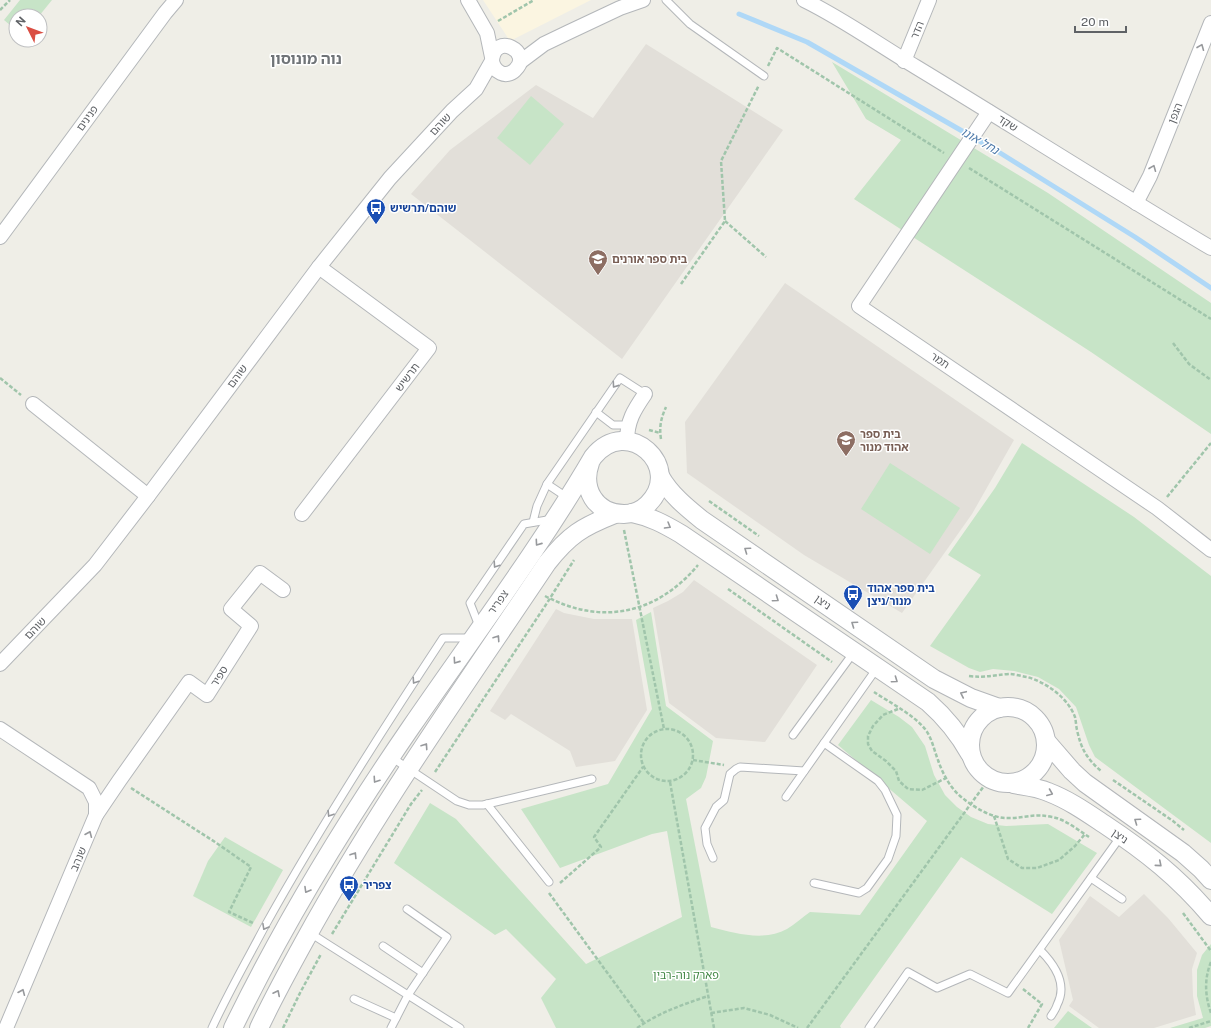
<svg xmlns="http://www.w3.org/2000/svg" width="1211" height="1028" font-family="'Public Sans','Noto Sans Hebrew',sans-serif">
<rect width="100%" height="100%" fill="#efeee7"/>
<path fill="#fbf5e1" d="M483,0H591L510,41Z"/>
<g fill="#e2dfd9">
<path d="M646,44L783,130L622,359L411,194L450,150L536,85L593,118Z"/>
<path d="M785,283L1014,440L972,514L902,613L804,555L687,473L685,422Z"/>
<path d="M694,580L817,665L765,742L716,738L669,703L653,608L668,601L683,592Z"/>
<path d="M556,609L564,613L594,619H632L647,710L615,761L576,767L570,751L511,714L505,720L490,711Z"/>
<path d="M1144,894L1168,918L1197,953L1192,969L1193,996L1196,1015L1154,1028H1099L1069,1006L1073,1000L1059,940L1090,896L1119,917Z"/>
</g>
<g fill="#c7e4c7">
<path d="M20,0H52L39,16H16V30L4,20Z"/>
<path d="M832,62L1048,193L1211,303V434L1091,352L854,199L901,140L866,119Z"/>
<path d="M531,96L564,124L530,165L497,138Z"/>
<path d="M1022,443L1134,517L1211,576V843L1095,757L1089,745L1076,707L1059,689L1038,677L1014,671L993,669L980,672L969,668L930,646L981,575L948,555L995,488Z"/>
<path d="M890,463L960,508L930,554L861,509Z"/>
<path d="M651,612L666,706L713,741L706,777L701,788L686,799L711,927C735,933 764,942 787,929C795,924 803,917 810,912L860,915L927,821L838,745L871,700L899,717L912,727L925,746L934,775L945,795L957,807L971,817L988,824L1006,826L1048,824L1097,853L1052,914L961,857L840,1026L841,1028H556L541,998L556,979L506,929L495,935L394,863L430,803L456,819L586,964L682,917L667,831L652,834L560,868L521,809L608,784L652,709L636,620Z"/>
<path d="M225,837L283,870L251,927L193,896L208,861Z"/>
<path d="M1211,944V1026L1205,1028H1170L1203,1018L1197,996V970L1202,955Z"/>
<path d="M1068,1011L1092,1028H1054Z"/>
</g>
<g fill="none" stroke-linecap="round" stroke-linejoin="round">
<path stroke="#afd8f7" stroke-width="5" d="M739,14L807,42L997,151L1135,237L1211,288"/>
<defs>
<g id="service">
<path d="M666,0L690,24L764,76"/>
<path d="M596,412L613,425H628"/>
<path d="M547,484L568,498"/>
<path d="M533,522L537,506L547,484L620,378L645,394"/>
<path d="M479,626L470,603L524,524L553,519"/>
<path d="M793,735L854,652"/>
<path d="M391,757L457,801L469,805H483L592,779"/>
<path d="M786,797L877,668"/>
<path d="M487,804L549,882"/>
<path d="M713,858L707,844L705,828L716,807L724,800L730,774L736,769L740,767L804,771"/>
<path d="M1091,878L1122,899"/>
<path d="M814,883L859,893L867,888L888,859L896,836L897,815L885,790L878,781L824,743"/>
<path d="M310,933L460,1028"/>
<path d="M383,946L423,973"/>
<path d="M1040,950C1055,965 1068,984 1057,1005C1056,1009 1053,1013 1051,1016"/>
<path d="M354,999L396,1018"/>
<path d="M212,1028C228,993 247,960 265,926C320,827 381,732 443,638H470"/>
<path d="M391,1028L408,995L447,937L407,909"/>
<path d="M869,1028L908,972L937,988L970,974L1008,993L1121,836"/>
</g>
<g id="minor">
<path d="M468,0L487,33L492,57"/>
<path d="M804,0C843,19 879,45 916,67C1015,127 1112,189 1211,248"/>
<path d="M904,61L929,0"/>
<path d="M520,62L544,44L569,32L620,8L643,0"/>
<path d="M989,112L859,306L1157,508L1211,550"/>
<path d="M1136,203L1150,176L1211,23"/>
<path d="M0,237L165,13L176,0"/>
<path d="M33,404L148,496"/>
<path d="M627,441C627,421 634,410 645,394"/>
<path d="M302,514L429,348L319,267"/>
<path d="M0,664L95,565L148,496L319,267L390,178L452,111L476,89L492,61C494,31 534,52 515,70C506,79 494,72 492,61"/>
<path d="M0,729L89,788L96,802V815L6,1028"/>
<path d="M96,815L119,781L189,682L207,695L251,626L231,609L260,573L283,590"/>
</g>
<g id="tertiary">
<path d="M660,476C670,494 686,507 702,520L934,679L971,698L999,708"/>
<path d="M632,513C651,517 664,524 681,534L928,702C945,717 959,734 970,754"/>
<circle cx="1008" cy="745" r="38"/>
<path d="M1046,741L1072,771L1085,783L1183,853L1201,869L1211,880"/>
<path d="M1013,784C1024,786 1037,787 1048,792C1069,800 1086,812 1104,824C1146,852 1178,877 1211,916"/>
<path d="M233,1028C284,923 345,823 411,727C472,638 538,551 593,457C627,414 685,467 648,504C642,510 633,514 624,514C595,514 581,488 590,463"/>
<path d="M259,1028C273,998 289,969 305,940C377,809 464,687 547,563C569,535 582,527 615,514"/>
</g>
</defs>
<use href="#service" stroke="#b4b7ba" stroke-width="9"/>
<use href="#minor" stroke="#b4b7ba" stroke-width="16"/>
<use href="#tertiary" stroke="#b4b7ba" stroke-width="20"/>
<g stroke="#a0c5ab" stroke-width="2.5" stroke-dasharray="4 2" stroke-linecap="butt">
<path d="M0,10L10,0"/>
<path d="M498,21L534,0"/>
<path d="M768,66L777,48L944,153"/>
<path d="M969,168L1211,319"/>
<path d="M725,221L766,257"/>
<path d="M681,284L725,221L721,161L759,85"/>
<path d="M1173,343L1189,364L1211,380"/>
<path d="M0,378L21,395"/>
<path d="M649,430L660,433"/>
<path d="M661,439C659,427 661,418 666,407"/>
<path d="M1167,497L1211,443"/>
<path d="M709,501L759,536"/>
<path d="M624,530L664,729"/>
<path d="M728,589L832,662"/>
<path d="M545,596C602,626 657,614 698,565"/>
<path d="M969,676C985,678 993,675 1009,674C1014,674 1021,676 1027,677C1046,682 1068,698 1075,717C1076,721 1076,726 1077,730C1081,748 1086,758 1101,771"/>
<path d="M874,692C889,702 914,715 925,729C932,738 934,750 938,760C943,775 952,791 965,800C977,809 994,819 1009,818C1025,818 1035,813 1052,817C1065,819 1078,830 1089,837"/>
<path d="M898,709L883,715L873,726L868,736V744L872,751L886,761L896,771L899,781L908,789L922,790L946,778"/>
<circle cx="667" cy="755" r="26"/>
<path d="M693,760L724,765"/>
<path d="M435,772L547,603L574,560"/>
<path d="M1113,780L1173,821L1184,830"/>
<path d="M670,782L714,1028"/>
<path d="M131,788L215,842L251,867L229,912L253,923"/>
<path d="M994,816L1008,859L1022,868H1037L1059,860L1075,846L1085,834"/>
<path d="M560,883L601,847L594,837L643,767"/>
<path d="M549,893L644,1023"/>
<path d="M1183,913L1211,951"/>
<path d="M332,934L411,804L422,790"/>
<path d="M1211,962C1204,979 1205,996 1211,1013"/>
<path d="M1023,989L1042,1004L1028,1028"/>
<path d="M711,1013L744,1008L770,1015L798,1028"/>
<path d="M283,1028L300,993L321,954"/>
<path d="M637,1028C660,1012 682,1005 708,996"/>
<path d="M807,1028L989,779"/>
<path d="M1189,1028L1211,1021"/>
</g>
<use href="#service" stroke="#fff" stroke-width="7"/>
<use href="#minor" stroke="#fff" stroke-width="14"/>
<use href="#tertiary" stroke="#fff" stroke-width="18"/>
</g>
<defs><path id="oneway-chevron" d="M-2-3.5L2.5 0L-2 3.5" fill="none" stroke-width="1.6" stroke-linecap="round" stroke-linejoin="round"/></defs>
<g stroke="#97999c">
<use href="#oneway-chevron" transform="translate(1201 47) rotate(-68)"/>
<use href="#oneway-chevron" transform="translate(1153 168) rotate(-68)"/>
<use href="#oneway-chevron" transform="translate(615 385) rotate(125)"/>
<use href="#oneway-chevron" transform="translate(668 526) rotate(30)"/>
<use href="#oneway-chevron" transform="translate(538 543) rotate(125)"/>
<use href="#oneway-chevron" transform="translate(747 550) rotate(-145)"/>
<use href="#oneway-chevron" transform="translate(496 565) rotate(124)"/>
<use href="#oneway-chevron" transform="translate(776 599) rotate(35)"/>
<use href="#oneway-chevron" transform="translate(854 624) rotate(-145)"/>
<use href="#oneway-chevron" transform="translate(497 638) rotate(-56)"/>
<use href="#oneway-chevron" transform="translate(456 661) rotate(125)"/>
<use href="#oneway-chevron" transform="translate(895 680) rotate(35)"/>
<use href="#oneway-chevron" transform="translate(415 681) rotate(124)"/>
<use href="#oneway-chevron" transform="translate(963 694) rotate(-155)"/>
<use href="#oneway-chevron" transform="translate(425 746) rotate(-56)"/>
<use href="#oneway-chevron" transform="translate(376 780) rotate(124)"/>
<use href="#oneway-chevron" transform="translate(1050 793) rotate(22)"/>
<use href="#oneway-chevron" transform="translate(330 814) rotate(122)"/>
<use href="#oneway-chevron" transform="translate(1137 821) rotate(-145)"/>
<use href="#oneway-chevron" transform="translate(89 834) rotate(-67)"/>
<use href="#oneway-chevron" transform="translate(354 855) rotate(-58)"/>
<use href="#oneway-chevron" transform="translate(1159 864) rotate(40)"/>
<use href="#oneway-chevron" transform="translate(307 890) rotate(120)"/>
<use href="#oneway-chevron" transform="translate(265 927) rotate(119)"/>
<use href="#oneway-chevron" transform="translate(22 992) rotate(-67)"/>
<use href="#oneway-chevron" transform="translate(277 993) rotate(-63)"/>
</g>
<defs>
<symbol id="bus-pin" viewBox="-11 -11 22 30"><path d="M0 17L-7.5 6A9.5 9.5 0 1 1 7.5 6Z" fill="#1a4fb4" stroke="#fff"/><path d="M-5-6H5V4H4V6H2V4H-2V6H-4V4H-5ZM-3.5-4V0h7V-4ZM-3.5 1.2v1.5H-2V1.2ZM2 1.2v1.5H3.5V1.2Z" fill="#fff"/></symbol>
<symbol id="school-pin" viewBox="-11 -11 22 30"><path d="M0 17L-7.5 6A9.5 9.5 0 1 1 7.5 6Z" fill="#8d6e63" stroke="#fff"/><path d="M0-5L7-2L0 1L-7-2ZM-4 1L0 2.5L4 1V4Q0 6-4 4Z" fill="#fff"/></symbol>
</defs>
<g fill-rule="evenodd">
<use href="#bus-pin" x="365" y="197" width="22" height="30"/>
<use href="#school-pin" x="587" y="248" width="22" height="30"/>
<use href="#school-pin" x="835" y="429" width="22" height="30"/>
<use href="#bus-pin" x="842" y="583" width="22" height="30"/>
<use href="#bus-pin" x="338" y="874" width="22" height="30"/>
</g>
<g text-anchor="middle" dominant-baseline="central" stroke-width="3" stroke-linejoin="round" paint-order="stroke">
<g font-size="11" fill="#5f6266" stroke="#fff">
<text transform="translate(917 30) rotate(-68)">הדר</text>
<text transform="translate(1175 113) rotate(-68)">הגפן</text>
<text transform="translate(87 118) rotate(-54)">פנינים</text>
<text transform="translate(1008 123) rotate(31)">שקד</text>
<text transform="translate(440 124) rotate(-47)">שוהם</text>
<text transform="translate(940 360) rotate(34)">תמר</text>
<text transform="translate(237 376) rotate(-53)">שוהם</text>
<text transform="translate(407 377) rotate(-53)">תרשיש</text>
<text transform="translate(498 602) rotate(-55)">צפריר</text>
<text transform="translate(823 602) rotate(35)">ניצן</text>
<text transform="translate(35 628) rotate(-46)">שוהם</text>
<text transform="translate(219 676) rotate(-58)">ספיר</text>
<text transform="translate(1120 836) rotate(34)">ניצן</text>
<text transform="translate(78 859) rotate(-67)">שנהב</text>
</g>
<g font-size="11" font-weight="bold" fill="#164399" stroke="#fff" text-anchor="start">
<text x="390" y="208">שוהם/תרשיש</text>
<text x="867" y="588">בית ספר אהוד<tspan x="867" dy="13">מנור/ניצן</tspan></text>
<text x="363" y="885">צפריר</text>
</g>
<g font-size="11" font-weight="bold" fill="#785e54" stroke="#fff" text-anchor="start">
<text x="612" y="259">בית ספר אורנים</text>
<text x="860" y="434">בית ספר<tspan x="860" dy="13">אהוד מנור</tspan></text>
</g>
<g font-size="11" fill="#3f8542" stroke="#fff">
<text x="686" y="975">פארק נוה-רבין</text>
</g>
<g font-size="12" font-style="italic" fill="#4c79a9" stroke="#fff">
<text transform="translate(980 141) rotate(30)">נחל אונו</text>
</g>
<g font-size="15" font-weight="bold" fill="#707478" stroke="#fff">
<text x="306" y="58">נוה מונוסון</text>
</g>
</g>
<g transform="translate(28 28) rotate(312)"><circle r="19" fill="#ffffff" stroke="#bfc0c2"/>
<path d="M0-3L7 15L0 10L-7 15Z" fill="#da4e43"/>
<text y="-6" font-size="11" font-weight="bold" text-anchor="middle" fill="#5f6266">N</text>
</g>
<path d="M1075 26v6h51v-6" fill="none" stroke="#5f6266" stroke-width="2"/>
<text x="1081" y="26" font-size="12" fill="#5f6266" stroke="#ffffff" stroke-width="3" paint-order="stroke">20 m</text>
</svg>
